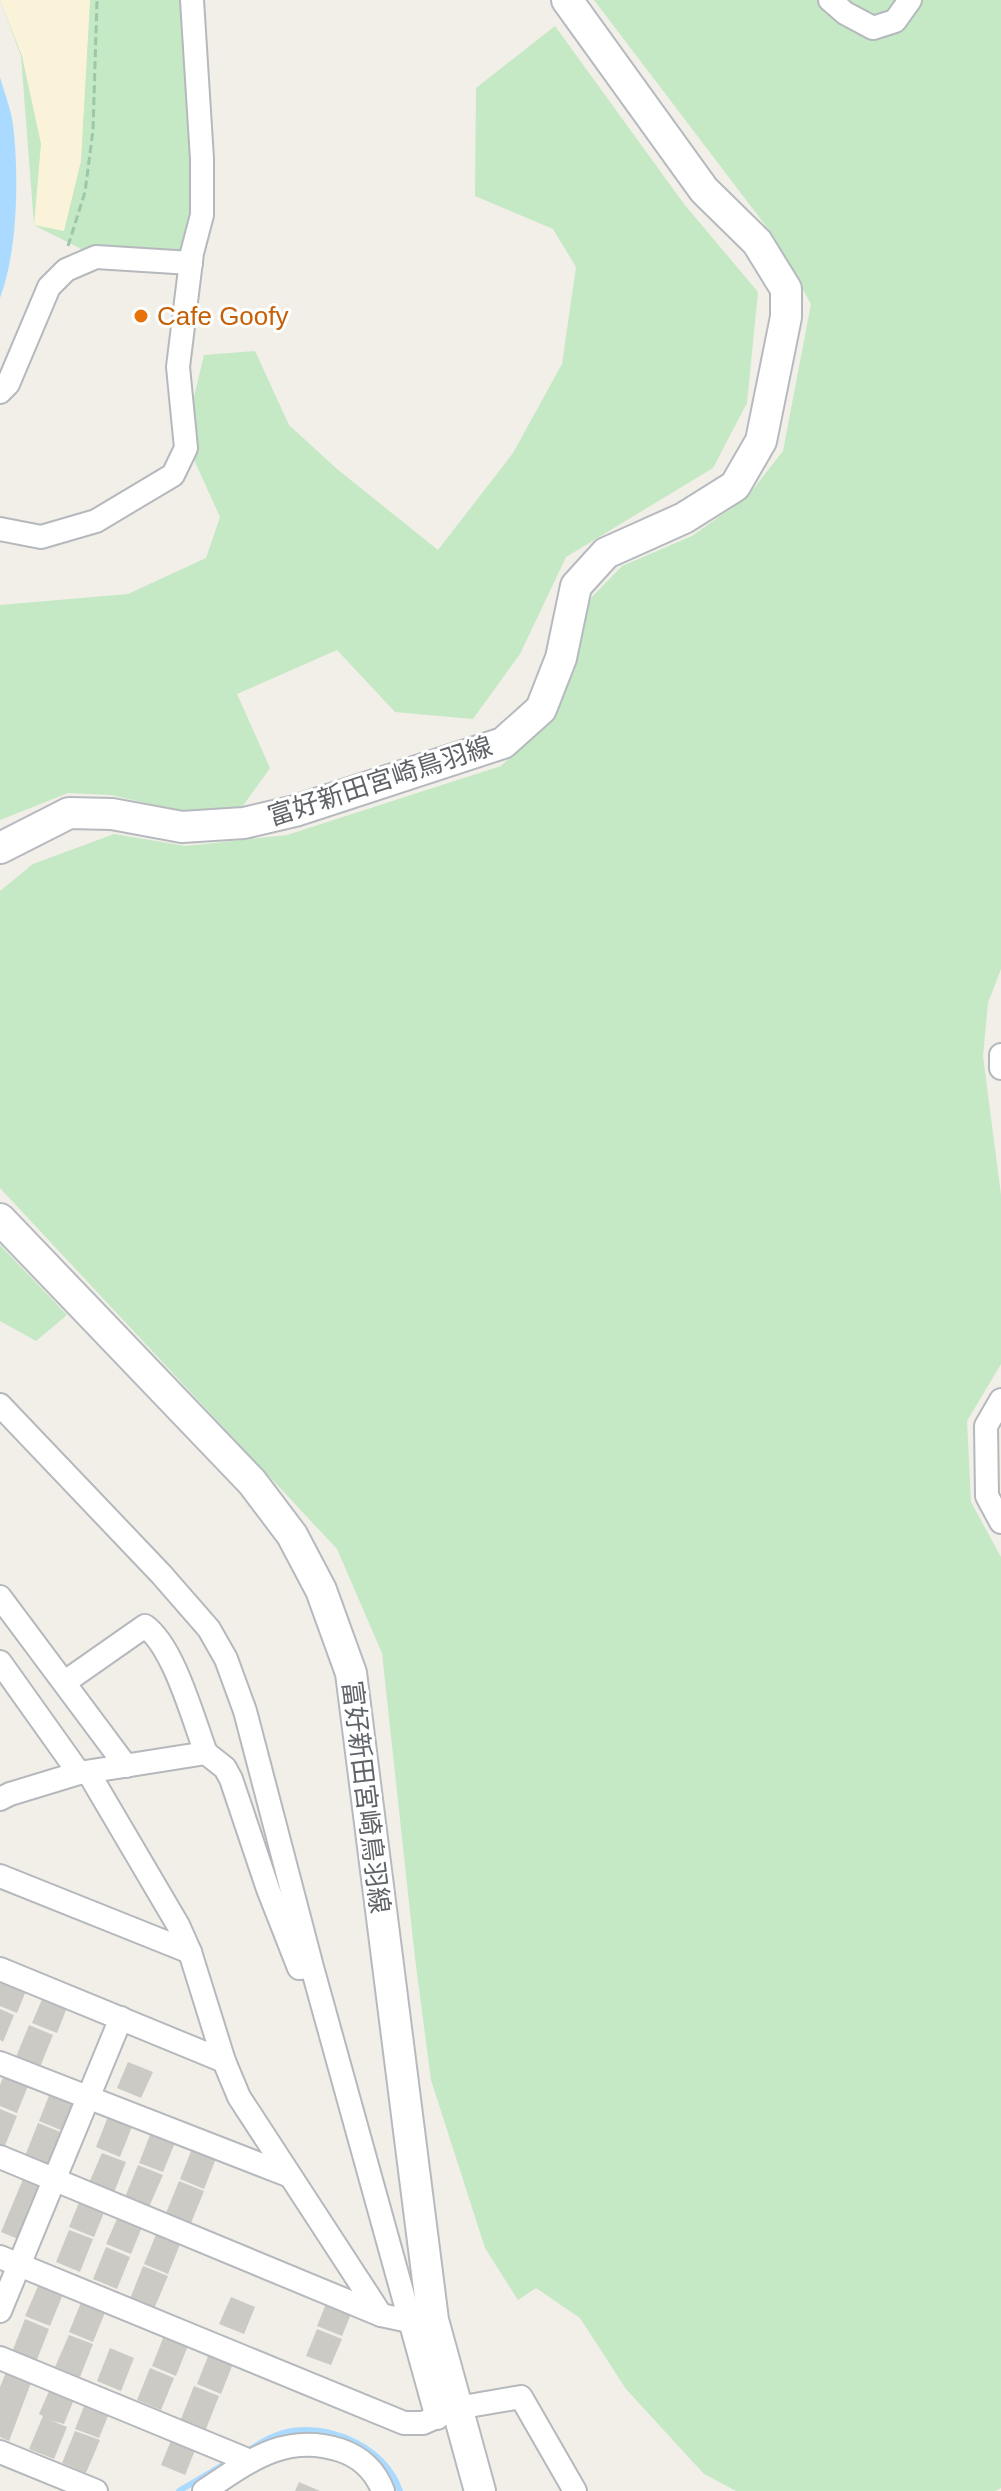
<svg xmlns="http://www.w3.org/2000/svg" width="1001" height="2491" font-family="Arial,'Noto Sans JP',sans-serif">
<rect width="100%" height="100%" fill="#f1efe8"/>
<g fill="#c5e8c5">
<path d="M0,0H192V253L81,249L34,225L21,56Z"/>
<path d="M594,0H1001V969L988,1003L983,1056L1001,1195V1364L967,1421L971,1502L1001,1557V2488L995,2491H736L704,2474L626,2389L580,2318L536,2288L518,2300L485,2248L431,2080L415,1958L382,1653L337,1549L0,1188V891L33,864L114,834L186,846L287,835L501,766L554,718L591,598L622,566L692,536L747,497L783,451L811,304L772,234Z"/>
<path d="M555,26L684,204L758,292L747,403L713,468L566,557L520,654L473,719L395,712L337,650L237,694L270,768L240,810L182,811L111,795L68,793L0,820V605L128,594L206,558L220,517L195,462L192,405L204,355L255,351L289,425L337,469L438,550L513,453L562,364L576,267L553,229L475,196L476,88Z"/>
<path d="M0,1245L67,1315L36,1341L0,1321Z"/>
</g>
<path fill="#fbf3d9" d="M0,0H90L81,161L64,231L34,225L41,144L22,56Z"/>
<path fill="#aadaff" d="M0,77C4,92 11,109 13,125C19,174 18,251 0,298Z"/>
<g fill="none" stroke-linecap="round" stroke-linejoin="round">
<g stroke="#aadaff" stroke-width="6">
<path d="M246,2452C260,2443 274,2434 292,2431C335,2425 385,2449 400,2491"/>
<path d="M179,2491L233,2459"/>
</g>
</g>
<g fill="#cccac5">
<path d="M3,1976L28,1986L17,2013L0,2006V1984Z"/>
<path d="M46,1990L70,2000L57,2033L32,2023Z"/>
<path d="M0,2009L14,2015L3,2042L0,2040Z"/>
<path d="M29,2025L53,2035L40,2067L16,2057Z"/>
<path d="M128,2062L153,2072L141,2098L117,2088Z"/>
<path d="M6,2071L30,2081L17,2113L0,2106V2085Z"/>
<path d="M52,2088L76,2098L63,2131L39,2121Z"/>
<path d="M0,2109L17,2116L4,2148L0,2147Z"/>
<path d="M109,2114L133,2124L120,2157L96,2147Z"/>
<path d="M38,2123L63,2133L50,2165L25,2156Z"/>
<path d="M152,2130L176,2140L163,2172L139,2163Z"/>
<path d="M193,2146L217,2156L204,2189L180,2179Z"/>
<path d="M102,2153L126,2162L113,2195L88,2185Z"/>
<path d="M138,2165L163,2175L149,2207L125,2197Z"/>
<path d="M26,2172L44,2180L18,2239L1,2232Z"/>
<path d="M179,2181L204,2191L191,2223L166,2213Z"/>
<path d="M82,2195L107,2205L94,2237L69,2227Z"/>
<path d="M120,2212L144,2222L131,2254L106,2244Z"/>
<path d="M69,2230L93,2239L80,2272L56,2262Z"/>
<path d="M157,2232L181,2242L168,2274L144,2264Z"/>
<path d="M106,2247L130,2257L117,2289L93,2279Z"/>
<path d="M143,2266L168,2276L154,2309L130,2299Z"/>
<path d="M39,2284L63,2294L50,2326L25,2316Z"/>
<path d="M231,2297L255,2307L244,2334L219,2324Z"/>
<path d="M328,2299L353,2309L342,2336L317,2326Z"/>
<path d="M82,2300L106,2310L93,2342L69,2332Z"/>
<path d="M25,2319L49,2329L36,2362L12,2352Z"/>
<path d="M317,2329L342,2339L331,2365L306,2356Z"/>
<path d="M165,2333L189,2343L176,2376L152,2366Z"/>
<path d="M69,2335L93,2344L80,2377L55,2367Z"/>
<path d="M110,2348L134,2358L121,2391L97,2381Z"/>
<path d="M210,2351L234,2361L221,2394L197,2384Z"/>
<path d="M9,2365L34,2375L9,2441L0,2437V2387Z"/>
<path d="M150,2368L174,2378L161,2410L137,2400Z"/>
<path d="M53,2382L77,2392L64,2424L50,2420L67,2427L54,2459L29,2449L43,2416L39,2414Z"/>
<path d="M194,2386L219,2396L206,2429L181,2419Z"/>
<path d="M88,2396L112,2406L99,2438L75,2429Z"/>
<path d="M75,2431L100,2440L86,2473L62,2463Z"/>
<path d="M174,2433L198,2443L185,2475L161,2465Z"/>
<path d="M299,2482L320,2491H295Z"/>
</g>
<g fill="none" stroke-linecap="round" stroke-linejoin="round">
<defs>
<g id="minor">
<path d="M830,0L845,13L873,28L895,21L910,0"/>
<path d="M0,392L8,384L49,287L66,270L96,257L191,263"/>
<path d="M0,529L41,537L96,521L173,475L186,448L178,367L192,253L202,215V159L192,0"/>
<path d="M1001,1055V1068"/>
<path d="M1001,1400L986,1426L987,1496L1001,1522"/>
<path d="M0,1405L161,1574L209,1629L226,1659L245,1711L312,1967L437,2418"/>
<path d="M0,1597L126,1766"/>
<path d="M0,1662L79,1773"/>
<path d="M65,1682L145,1626C174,1647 193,1719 206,1753"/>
<path d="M88,1772L178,1925L190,1952L224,2061L239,2097L381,2315L409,2321"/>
<path d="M0,1799L10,1794L79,1773L206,1753L225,1768L231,1779L268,1889L299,1968L307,1967"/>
<path d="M0,1876L190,1952"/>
<path d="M0,1969L224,2061"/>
<path d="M0,2063L290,2176"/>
<path d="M0,2157L381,2315"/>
<path d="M0,2257L404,2423H423L457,2408L521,2397L575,2491"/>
<path d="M0,2311L121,2018"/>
<path d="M0,2358L250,2461"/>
<path d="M0,2452L96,2491"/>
<path d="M204,2491C248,2462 285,2432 340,2450C361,2457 375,2470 383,2491"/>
</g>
<g id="secondary">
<path d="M0,848L69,813L112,814L182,827L244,823L295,811L503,743L541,709L561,658L576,586L606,553L684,518L735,486L761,441L786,317V289L757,242L704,190L567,0"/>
<path d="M0,1219L252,1482L292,1535L321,1590L351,1673L433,2320L480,2491"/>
</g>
</defs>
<use href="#minor" stroke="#b5b8bc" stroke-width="26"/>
<use href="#secondary" stroke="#b6babf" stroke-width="34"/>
<path stroke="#9cc7a9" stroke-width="3" stroke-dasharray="8 4" stroke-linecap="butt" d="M68,246L85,192L93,130L97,0"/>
<use href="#minor" stroke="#fff" stroke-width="22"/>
<use href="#secondary" stroke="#fff" stroke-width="30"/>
</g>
<circle fill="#e8710a" stroke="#fff" stroke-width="3" cx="141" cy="316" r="8"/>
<g text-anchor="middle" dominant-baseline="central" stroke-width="6" stroke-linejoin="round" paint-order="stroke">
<g font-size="26" fill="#c56008" stroke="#fff" text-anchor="start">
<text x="157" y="316">Cafe Goofy</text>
</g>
<g font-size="26" fill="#5f6368" stroke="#fff">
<text transform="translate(380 781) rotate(-18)">富好新田宮崎鳥羽線</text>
<text transform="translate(366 1797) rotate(83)">富好新田宮崎鳥羽線</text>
</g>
</g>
</svg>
